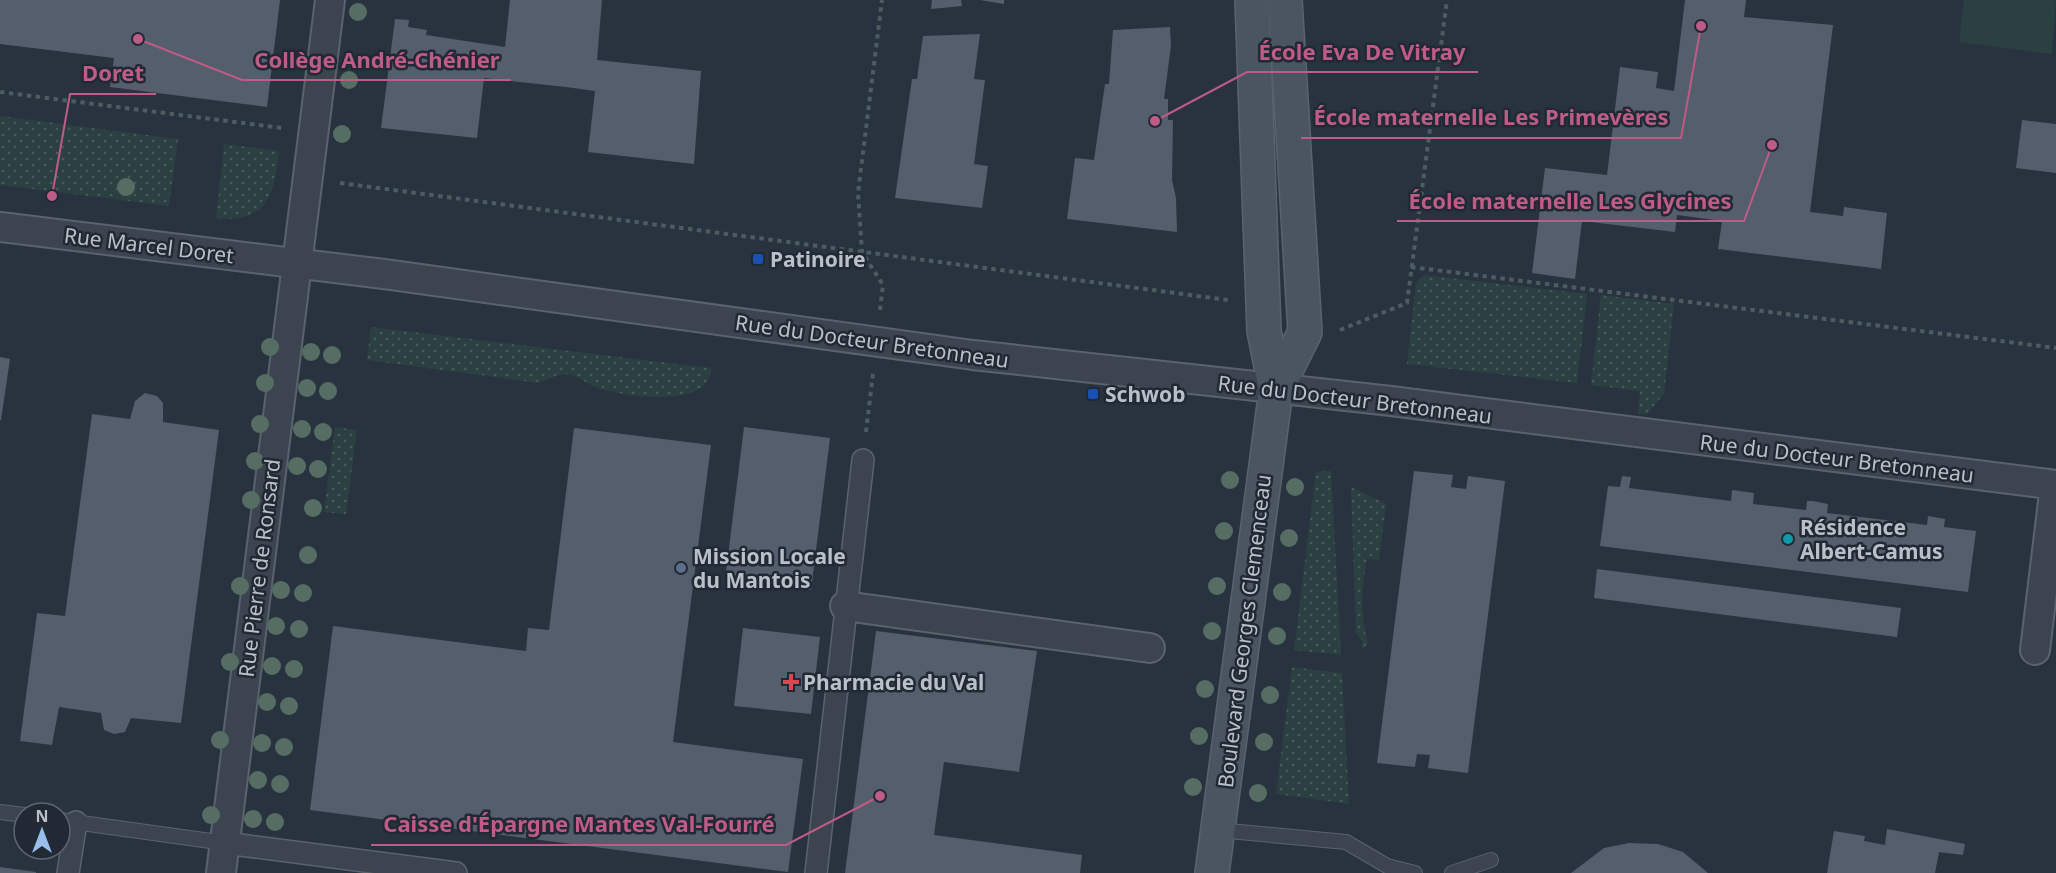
<svg xmlns="http://www.w3.org/2000/svg" width="2056" height="873" font-family="'Noto Sans',sans-serif">
<defs>
<pattern id="green-dots" width="8" height="8" patternUnits="userSpaceOnUse" patternTransform="scale(1.5)"><rect width="8" height="8" fill="#2b4041"/><path d="M2 2h.1M6 6h.1" fill="none" stroke="#485a5b" stroke-width="1.8" stroke-linecap="round"/></pattern>
</defs>
<rect width="100%" height="100%" fill="#29333f"/>
<g fill="url(#green-dots)">
<path d="M0,116L178,139L169,206L0,185Z"/>
<path d="M224,144L279,151C274,194 268,224 216,218Z"/>
<path d="M1424,275L1587,294L1577,383L1407,364L1416,284Z"/>
<path d="M1601,295L1674,304L1664,394L1647,414H1638L1640,391L1591,385Z"/>
<path d="M371,327L711,368C711,410 625,396 600,389C590,386 581,377 570,375C559,373 549,379 539,383L367,360Z"/>
<path d="M335,427L357,430L346,514L324,512Z"/>
<path d="M1331,471L1341,655L1294,650L1316,472Z"/>
<path d="M1351,487L1386,504L1379,560L1367,559C1361,587 1360,616 1368,643L1362,650V641L1356,633Z"/>
<path d="M1292,667L1342,673L1349,804L1276,794Z"/>
</g>
<path fill="#2b4041" d="M1964,0H2056L2052,54L1959,42Z"/>
<g fill="#545e6c">
<path d="M0,0H280L267,107L110,87L114,58L0,44Z"/>
<path d="M510,0H602L597,60L701,71L694,164L588,152L595,91L566,87L484,78L477,138L381,128L395,19L409,20L408,27L427,30L426,35L505,47Z"/>
<path d="M932,0H961L962,6L931,9Z"/>
<path d="M980,0H1004V4Z"/>
<path d="M1685,0H1746L1744,17L1833,25L1810,212L1843,216L1844,207L1887,213L1881,269L1718,249L1722,221L1677,215L1675,232L1582,221L1575,279L1532,273L1545,168L1607,175L1620,67L1658,72L1656,88L1674,91Z"/>
<path d="M1170,27L1171,46L1164,99H1168V120H1173L1172,180L1176,198L1177,232L1067,219L1075,158L1094,160L1105,84H1109L1113,30Z"/>
<path d="M980,34L974,79L985,80L974,164L988,166L982,208L895,198L912,79H917L923,36Z"/>
<path d="M2022,120L2056,124V173L2016,168Z"/>
<path d="M0,357L10,359L1,420H0Z"/>
<path d="M145,393L157,396L163,403V422L219,430L181,723L131,718L125,732L114,734L104,730L101,713L59,707L52,745L20,741L37,613L65,616L92,414L130,419L135,401Z"/>
<path d="M744,427L830,438L811,590L725,580Z"/>
<path d="M574,428L711,445L673,742L803,759L788,872L310,810L333,626L526,651L528,628L549,630Z"/>
<path d="M1414,471L1453,475L1451,487L1466,489L1468,476L1505,481L1468,773L1428,768L1430,755L1417,754L1415,767L1377,763Z"/>
<path d="M1622,476L1631,477L1629,488L1645,490L1731,501L1732,490L1754,493L1753,504L1806,510L1807,501H1813L1828,504L1827,513L1927,525L1928,516L1945,519L1944,527L1976,531L1968,592L1600,546L1608,486L1620,487Z"/>
<path d="M1597,569L1901,608L1897,637L1594,598Z"/>
<path d="M743,628L820,637L811,714L734,706Z"/>
<path d="M876,631L1037,651L1019,772L944,762L934,835L1082,855L1080,873H845Z"/>
<path d="M1887,829L1965,844L1963,855L1939,852L1935,873H1827L1834,831L1865,836L1864,841L1885,845Z"/>
<path d="M1629,843L1658,844L1683,852L1708,873H1571L1604,848Z"/>
<path d="M0,867L36,872V873H0Z"/>
</g>
<g fill="none" stroke-linecap="round" stroke-linejoin="round">
<defs>
<g id="service">
<path d="M0,812L24,815"/>
<path d="M60,820L225,843"/>
<path d="M1218,830L1346,842L1387,866L1415,873"/>
<path d="M1452,873L1491,860"/>
</g>
<g id="pedestrian">
<path d="M225,843L456,873"/>
<path d="M68,873L76,822"/>
<path d="M816,873L863,460"/>
</g>
<g id="minor">
<path d="M0,227L384,274L973,355L1391,401L2056,485"/>
<path d="M845,606L1150,648"/>
<path d="M2035,650L2055,485"/>
<path d="M221,873L330,0"/>
</g>
<g id="secondary">
<path d="M1252,0L1264,331L1276,390"/>
<path d="M1212,873L1276,390L1305,332L1285,0"/>
</g>
</defs>
<use href="#service" stroke="#5a636c" stroke-width="16"/>
<use href="#pedestrian" stroke="#5a636c" stroke-width="24"/>
<use href="#minor" stroke="#5a636c" stroke-width="32"/>
<use href="#secondary" stroke="#5a636c" stroke-width="36"/>
<g stroke="#4b5d5f" stroke-width="4" stroke-dasharray="4.5 4.5" stroke-linecap="butt">
<path d="M0,92L282,128"/>
<path d="M340,183L1228,300"/>
<path d="M1411,267L2056,348"/>
<path d="M880,310L883,285L862,252L858,193L882,0"/>
<path d="M1340,330L1407,303L1447,0"/>
<path d="M866,432L873,374"/>
</g>
<use href="#service" stroke="#3c454f" stroke-width="14"/>
<use href="#pedestrian" stroke="#3c454f" stroke-width="21"/>
<use href="#minor" stroke="#3c454f" stroke-width="28"/>
<use href="#secondary" stroke="#4b5461" stroke-width="33"/>
</g>
<g fill="#566d63">
<circle cx="358" cy="12" r="9"/>
<circle cx="349" cy="80" r="9"/>
<circle cx="342" cy="134" r="9"/>
<circle cx="126" cy="187" r="9"/>
<circle cx="270" cy="347" r="9"/>
<circle cx="311" cy="352" r="9"/>
<circle cx="332" cy="355" r="9"/>
<circle cx="265" cy="383" r="9"/>
<circle cx="307" cy="388" r="9"/>
<circle cx="328" cy="391" r="9"/>
<circle cx="260" cy="424" r="9"/>
<circle cx="302" cy="429" r="9"/>
<circle cx="323" cy="432" r="9"/>
<circle cx="255" cy="461" r="9"/>
<circle cx="297" cy="466" r="9"/>
<circle cx="318" cy="469" r="9"/>
<circle cx="1230" cy="480" r="9"/>
<circle cx="1295" cy="487" r="9"/>
<circle cx="251" cy="500" r="9"/>
<circle cx="313" cy="508" r="9"/>
<circle cx="1224" cy="531" r="9"/>
<circle cx="1289" cy="538" r="9"/>
<circle cx="308" cy="555" r="9"/>
<circle cx="240" cy="586" r="9"/>
<circle cx="1217" cy="586" r="9"/>
<circle cx="281" cy="590" r="9"/>
<circle cx="1282" cy="592" r="9"/>
<circle cx="303" cy="593" r="9"/>
<circle cx="276" cy="626" r="9"/>
<circle cx="299" cy="629" r="9"/>
<circle cx="1212" cy="631" r="9"/>
<circle cx="1277" cy="636" r="9"/>
<circle cx="230" cy="662" r="9"/>
<circle cx="272" cy="666" r="9"/>
<circle cx="294" cy="669" r="9"/>
<circle cx="1205" cy="689" r="9"/>
<circle cx="1270" cy="695" r="9"/>
<circle cx="267" cy="702" r="9"/>
<circle cx="289" cy="706" r="9"/>
<circle cx="1199" cy="736" r="9"/>
<circle cx="220" cy="740" r="9"/>
<circle cx="1264" cy="742" r="9"/>
<circle cx="262" cy="743" r="9"/>
<circle cx="284" cy="747" r="9"/>
<circle cx="258" cy="780" r="9"/>
<circle cx="280" cy="784" r="9"/>
<circle cx="1193" cy="787" r="9"/>
<circle cx="1258" cy="793" r="9"/>
<circle cx="211" cy="815" r="9"/>
<circle cx="253" cy="819" r="9"/>
<circle cx="275" cy="822" r="9"/>
</g>
<g fill="#1a4fb4" stroke="#212a34" stroke-width="2">
<rect x="752" y="253" width="12" height="12" rx="3"/>
<rect x="1087" y="388" width="12" height="12" rx="3"/>
</g>
<circle fill="#0f9aa8" stroke="#212a34" stroke-width="2" cx="1788" cy="539" r="6"/>
<circle fill="#5c6f8a" stroke="#212a34" stroke-width="2" cx="681" cy="568" r="6"/>
<path fill="#e0444e" stroke="#212a34" stroke-width="2" d="M788 673h6v6h6v6h-6v6h-6v-6h-6v-6h6z"/>
<g text-anchor="middle" dominant-baseline="central" stroke-width="5" stroke-linejoin="round" paint-order="stroke">
<g font-size="21" fill="#b9c0c9" stroke="#212a34">
<text transform="translate(149 245) rotate(7)">Rue Marcel Doret</text>
<text transform="translate(872 341) rotate(8)">Rue du Docteur Bretonneau</text>
<text transform="translate(1355 399) rotate(7)">Rue du Docteur Bretonneau</text>
<text transform="translate(1837 458) rotate(7)">Rue du Docteur Bretonneau</text>
<text transform="translate(259 568) rotate(-83)">Rue Pierre de Ronsard</text>
<text transform="translate(1244 631) rotate(-83)">Boulevard Georges Clemenceau</text>
</g>
<g font-size="21" font-weight="bold" fill="#b9c0c9" stroke="#212a34" text-anchor="start">
<text x="770" y="259">Patinoire</text>
<text x="1105" y="394">Schwob</text>
<text x="1800" y="527">Résidence<tspan x="1800" dy="24">Albert-Camus</tspan></text>
<text x="693" y="556">Mission Locale<tspan x="693" dy="24">du Mantois</tspan></text>
<text x="803" y="682">Pharmacie du Val</text>
</g>
</g>
<path fill="none" stroke="#be5b87" stroke-width="2" d="M1155 121L1247 72H1478M138 39L242 80H511M52 196L70 94H156M1701 26L1681 138H1301M1772 145L1744 221H1397M880 796L786 845H371"/>
<g fill="#be5b87" stroke="#212a34" stroke-width="2">
<circle cx="1155" cy="121" r="6"/>
<circle cx="138" cy="39" r="6"/>
<circle cx="52" cy="196" r="6"/>
<circle cx="1701" cy="26" r="6"/>
<circle cx="1772" cy="145" r="6"/>
<circle cx="880" cy="796" r="6"/>
</g>
<g font-size="22" text-anchor="middle" font-weight="bold" fill="#be5b87" stroke="#212a34" stroke-width="5" stroke-linejoin="round" paint-order="stroke">
<text x="1362" y="60">École Eva De Vitray</text>
<text x="377" y="68">Collège André-Chénier</text>
<text x="113" y="81">Doret</text>
<text x="1491" y="125">École maternelle Les Primevères</text>
<text x="1570" y="209">École maternelle Les Glycines</text>
<text x="579" y="832">Caisse d'Épargne Mantes Val-Fourré</text>
</g>
<g transform="translate(42 831)"><circle r="28" fill="#212a34" stroke="#5e6670" stroke-width="1.5"/>
<path d="M0-4.5L10 22L0 15L-10 22Z" fill="#99beee"/>
<text y="-9" font-size="16" font-weight="bold" text-anchor="middle" fill="#b9c0c9">N</text>
</g>
</svg>
